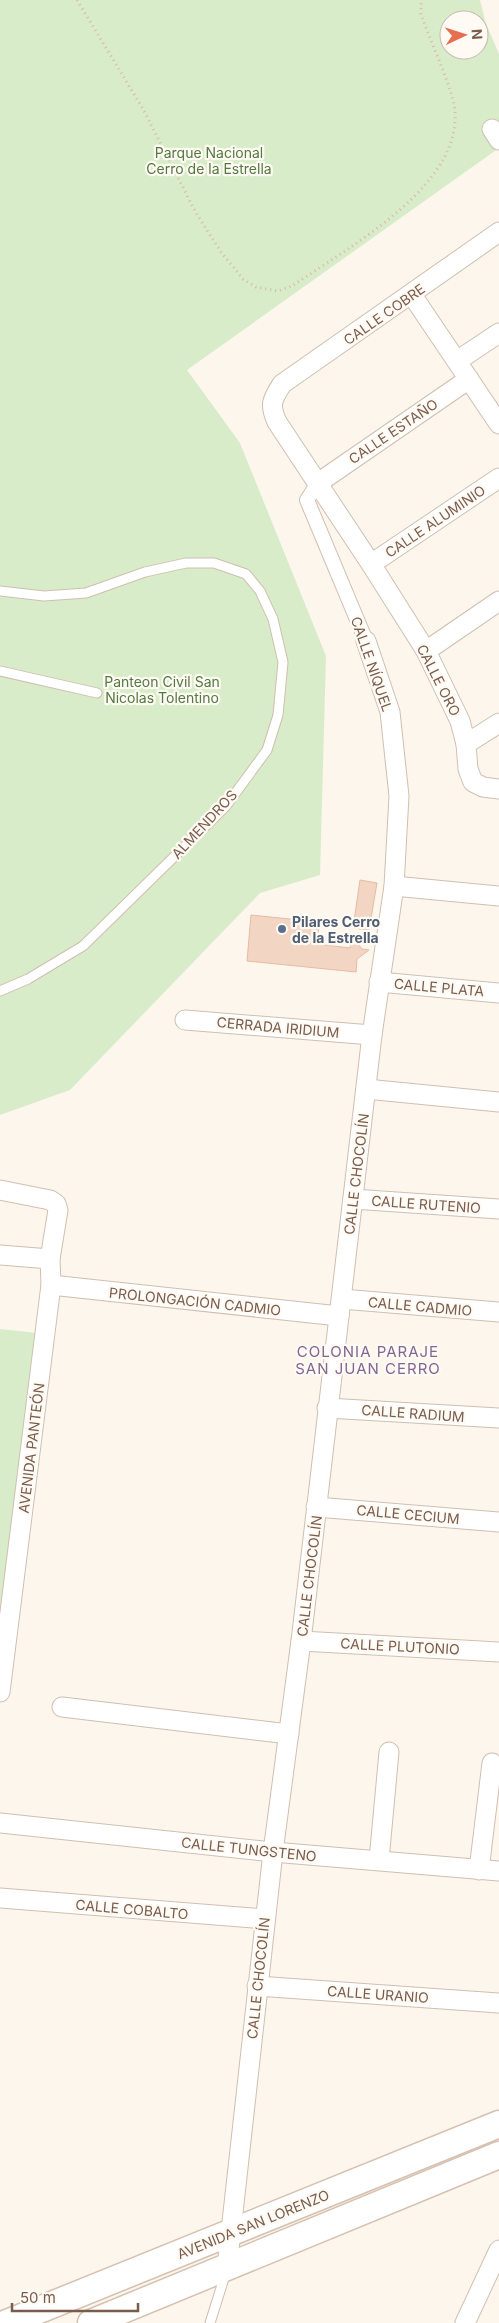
<svg xmlns="http://www.w3.org/2000/svg" width="499" height="2323" font-family="Inter,sans-serif">
<rect width="100%" height="100%" fill="#fdf6ec"/>
<g fill="#d8ecc9" fill-rule="evenodd">
<path d="M0,0H480L485,21L499,54V148L187,370L240,443L326,656L320,875L260,893L70,1090L0,1115ZM449,20H479V50H449Z"/>
<path d="M0,1329L37,1333L0,1610Z"/>
</g>
<g fill="#f3d5c3" stroke="#e6bba3">
<path d="M360,880L377,883L369,930L353,928Z"/>
<path d="M251,915L319,922L317,944L350,948L352,936L362,949L369,950L357,959L356,972L247,961Z"/>
</g>
<g fill="none" stroke-linecap="round" stroke-linejoin="round">
<defs>
<g id="service">
<path d="M0,591L44,596L86,593L145,572L186,563H214L246,574L260,591L273,619L283,662L278,715L267,750L226,806L83,946L28,979L0,991"/>
<path d="M0,671L97,693"/>
<path d="M210,2323L226,2272"/>
</g>
<path id="pedestrian" d="M318,483L307,500L366,641"/>
<g id="minor">
<path d="M492,129L499,140"/>
<path d="M499,232L282,384C272,400 269,404 277,422L371,564L426,651L460,721L466,744L468,769L473,782L483,787L499,789"/>
<path d="M412,295L499,424"/>
<path d="M457,361L499,333"/>
<path d="M318,483L469,379"/>
<path d="M371,564L499,478"/>
<path d="M426,651L499,601"/>
<path d="M466,744L499,723"/>
<path d="M394,886L499,896"/>
<path d="M379,982L499,993"/>
<path d="M185,1020L372,1035"/>
<path d="M366,1089L499,1102"/>
<path d="M0,1190L50,1200L56,1204L58,1210L50,1259L51,1285L0,1692"/>
<path d="M353,1199L499,1209"/>
<path d="M0,1255L50,1259"/>
<path d="M51,1285L339,1316"/>
<path d="M342,1299L499,1312"/>
<path d="M327,1408L499,1418"/>
<path d="M316,1507L499,1522"/>
<path d="M301,1641L499,1652"/>
<path d="M62,1707L289,1734"/>
<path d="M0,1823L273,1852L499,1871"/>
<path d="M379,1860L389,1752"/>
<path d="M479,1870L492,1763"/>
<path d="M0,1898L265,1919"/>
<path d="M257,1986L499,2003"/>
<path d="M227,2267L273,1852L301,1641L372,1035L394,886L399,796L390,712L366,641"/>
<path d="M465,2323L499,2250"/>
</g>
<g id="secondary">
<path d="M7,2323L499,2124"/>
<path d="M91,2323L499,2155"/>
</g>
</defs>
<use href="#service" stroke="#d1beb0" stroke-width="11"/>
<use href="#pedestrian" stroke="#d1beb0" stroke-width="16"/>
<use href="#minor" stroke="#d1beb0" stroke-width="21"/>
<use href="#secondary" stroke="#d6c0b0" stroke-width="29"/>
<path stroke="#d9b8a5" stroke-width="3" stroke-dasharray="1 4" stroke-linecap="butt" d="M77,0L143,109L196,213L221,252L243,279L256,287L278,291L292,286C347,248 473,181 453,100C445,71 431,43 421,14V0"/>
<use href="#service" stroke="#fff" stroke-width="9"/>
<use href="#pedestrian" stroke="#fff" stroke-width="14"/>
<use href="#minor" stroke="#fff" stroke-width="19"/>
<use href="#secondary" stroke="#fff" stroke-width="26"/>
</g>
<circle fill="#5c6f8a" stroke="#fffaf3" stroke-width="2" cx="282" cy="929" r="5"/>
<g text-anchor="middle" dominant-baseline="central" stroke-width="4.5" stroke-linejoin="round" paint-order="stroke">
<g font-size="14" fill="#537a41" stroke="#fffaf3">
<text x="209" y="152">Parque Nacional<tspan x="209" dy="16">Cerro de la Estrella</tspan></text>
<text x="162" y="681">Panteon Civil San<tspan x="162" dy="16">Nicolas Tolentino</tspan></text>
</g>
<g font-size="14" fill="#7a5c4d" stroke="#fffaf3">
<text transform="translate(384 314) rotate(-35)">CALLE COBRE</text>
<text transform="translate(393 431) rotate(-34)">CALLE ESTAÑO</text>
<text transform="translate(435 521) rotate(-34)">CALLE ALUMINIO</text>
<text transform="translate(372 664) rotate(71)">CALLE NÍQUEL</text>
<text transform="translate(439 680) rotate(63)">CALLE ORO</text>
<text transform="translate(204 824) rotate(-47)">ALMENDROS</text>
<text transform="translate(439 987) rotate(5)">CALLE PLATA</text>
<text transform="translate(278 1027) rotate(5)">CERRADA IRIDIUM</text>
<text transform="translate(356 1174) rotate(-83)">CALLE CHOCOLÍN</text>
<text transform="translate(426 1204) rotate(4)">CALLE RUTENIO</text>
<text transform="translate(195 1301) rotate(6)">PROLONGACIÓN CADMIO</text>
<text transform="translate(420 1306) rotate(5)">CALLE CADMIO</text>
<text transform="translate(413 1413) rotate(4)">CALLE RADIUM</text>
<text transform="translate(31 1448) rotate(-83)">AVENIDA PANTEÓN</text>
<text transform="translate(408 1514) rotate(5)">CALLE CECIUM</text>
<text transform="translate(309 1576) rotate(-83)">CALLE CHOCOLÍN</text>
<text transform="translate(400 1646) rotate(3)">CALLE PLUTONIO</text>
<text transform="translate(249 1849) rotate(6)">CALLE TUNGSTENO</text>
<text transform="translate(132 1909) rotate(5)">CALLE COBALTO</text>
<text transform="translate(258 1978) rotate(-84)">CALLE CHOCOLÍN</text>
<text transform="translate(378 1994) rotate(4)">CALLE URANIO</text>
<text transform="translate(253 2224) rotate(-22)">AVENIDA SAN LORENZO</text>
</g>
<g font-size="14" font-weight="bold" fill="#4e5e75" stroke="#fffaf3" text-anchor="start">
<text x="292" y="921">Pilares Cerro<tspan x="292" dy="16">de la Estrella</tspan></text>
</g>
<g font-size="15" letter-spacing="1" fill="#846695" stroke="#fffaf3">
<text x="368" y="1351">COLONIA PARAJE<tspan x="368" dy="17">SAN JUAN CERRO</tspan></text>
</g>
</g>
<g transform="translate(464 35) rotate(86)"><circle r="24" fill="#fffaf3" stroke="#cabbb1"/>
<path d="M0-4L9 19L0 12L-9 19Z" fill="#e76f51"/>
<text y="-8" font-size="14" font-weight="bold" text-anchor="middle" fill="#7a5c4d">N</text>
</g>
<path d="M12 2303v8h126v-8" fill="none" stroke="#7a5c4d" stroke-width="2.5"/>
<text x="20" y="2303" font-size="15" fill="#7a5c4d" stroke="#fffaf3" stroke-width="4" paint-order="stroke">50 m</text>
</svg>
